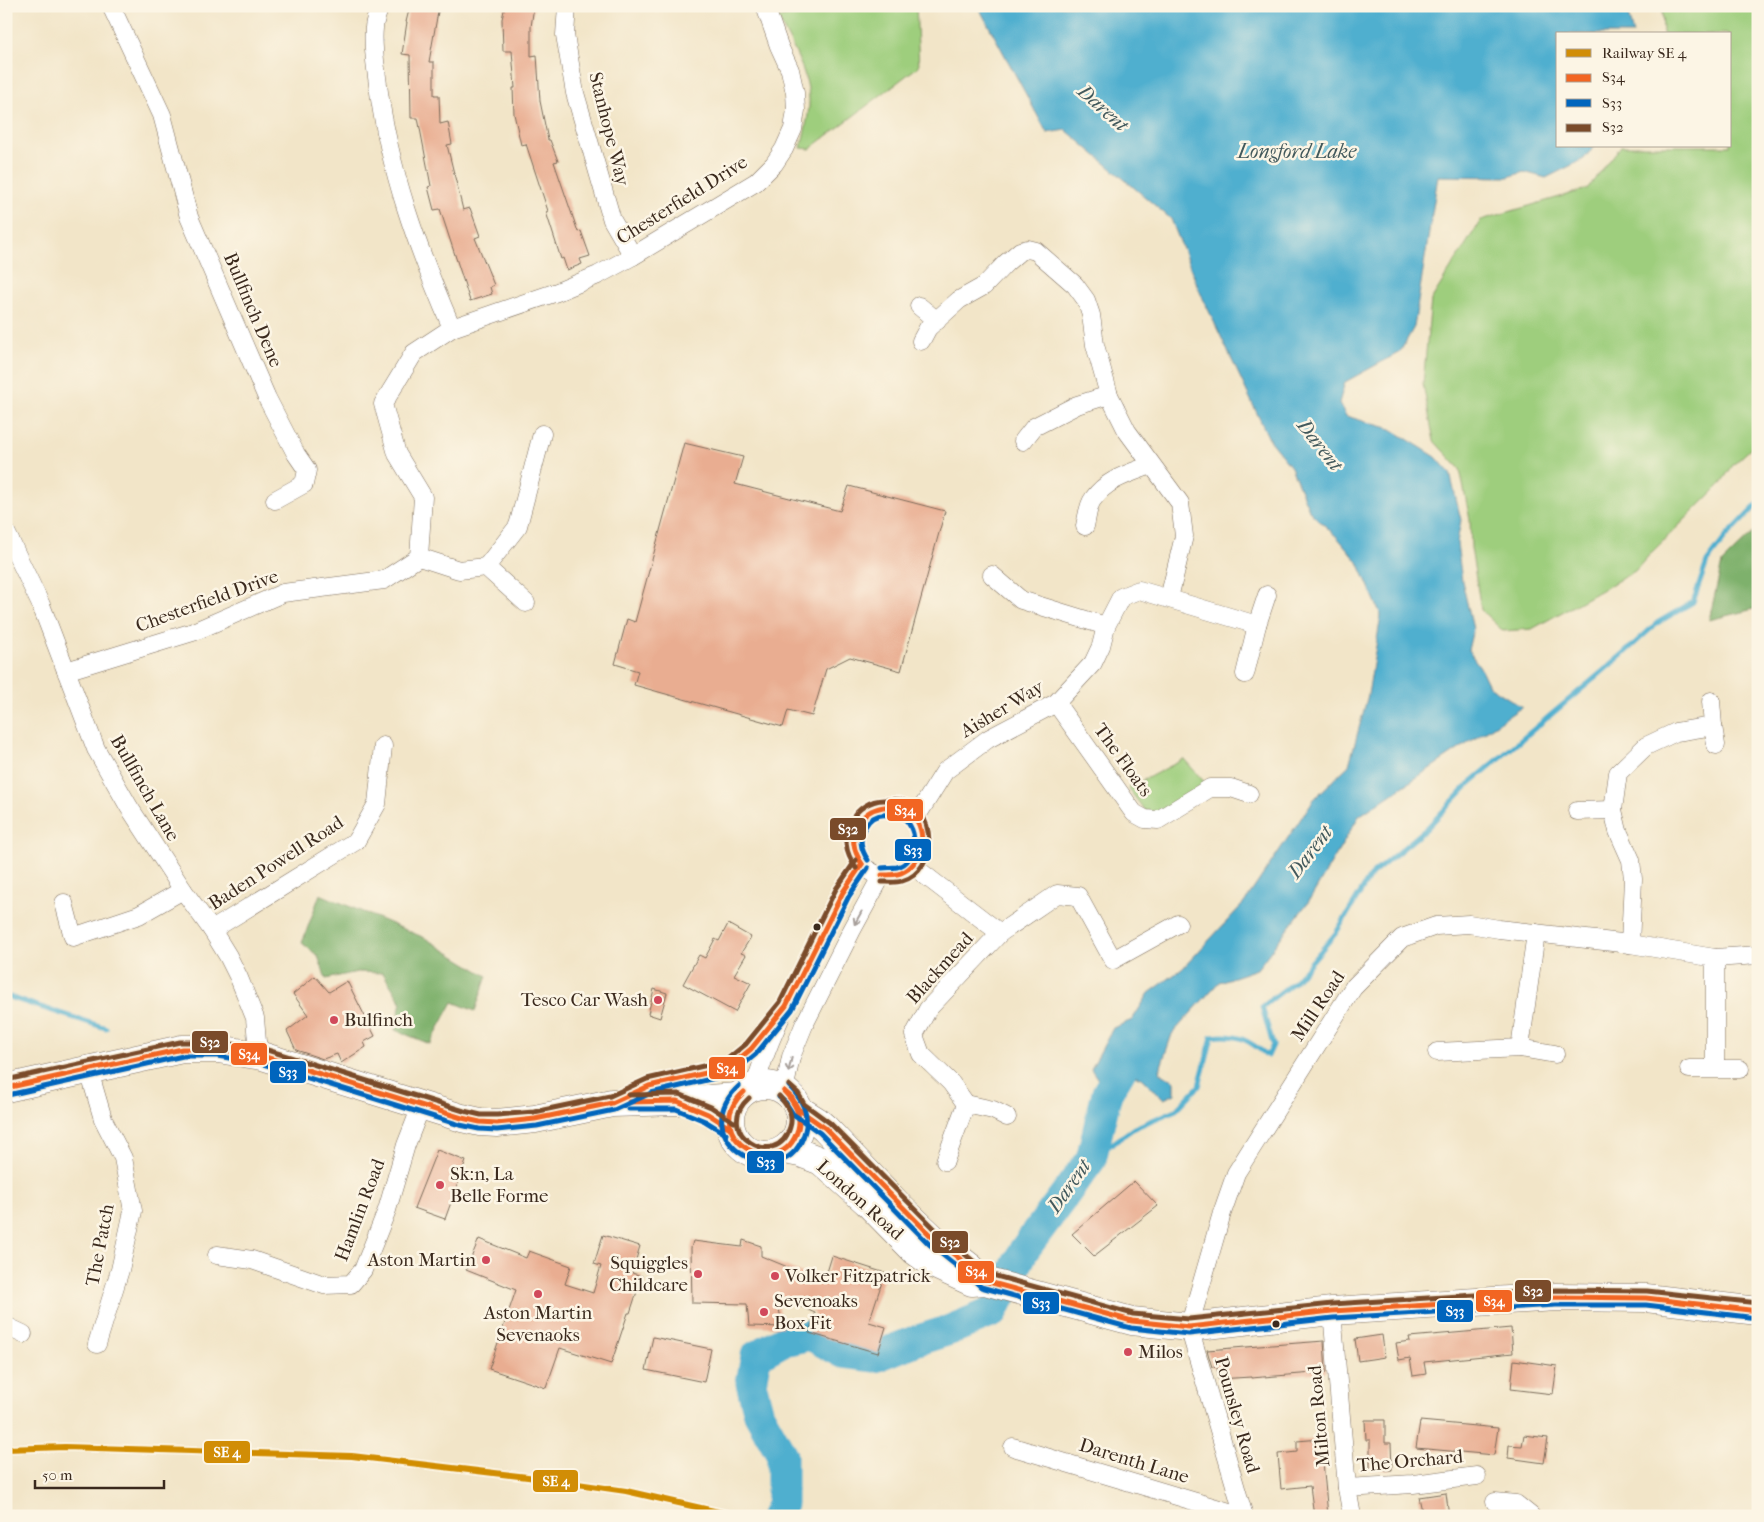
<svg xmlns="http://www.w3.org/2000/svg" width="1764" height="1522" font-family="'IM FELL French Canon',serif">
<rect width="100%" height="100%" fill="#fcf5e5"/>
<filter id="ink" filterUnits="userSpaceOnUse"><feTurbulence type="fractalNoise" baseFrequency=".02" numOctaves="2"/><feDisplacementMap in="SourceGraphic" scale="10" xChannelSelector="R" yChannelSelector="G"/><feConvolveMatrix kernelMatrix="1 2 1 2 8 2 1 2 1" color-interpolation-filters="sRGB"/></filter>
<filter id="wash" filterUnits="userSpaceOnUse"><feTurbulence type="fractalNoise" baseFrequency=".0096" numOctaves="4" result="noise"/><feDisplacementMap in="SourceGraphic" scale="20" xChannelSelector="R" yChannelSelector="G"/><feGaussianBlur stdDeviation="1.12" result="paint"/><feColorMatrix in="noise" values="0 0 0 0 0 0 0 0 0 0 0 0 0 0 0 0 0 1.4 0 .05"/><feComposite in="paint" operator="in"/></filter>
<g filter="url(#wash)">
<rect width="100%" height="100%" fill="#f2e5c8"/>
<g fill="#9ece7d" stroke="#6c7c4e">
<path d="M823,6H916L919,66L810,149L801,148C804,134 808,120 809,106C811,75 791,45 778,18Z"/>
<path d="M1662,6H1758V442L1733,465L1719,486L1651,553L1635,571L1532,629L1503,631L1481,610L1471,548L1470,520L1460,469L1434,441L1423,384L1431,300L1481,220L1587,189L1621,146H1730V34H1663Z"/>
<path d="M1184,759L1207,785L1151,819L1128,788Z"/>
</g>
<g fill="#7eb16c" stroke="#5c6e45">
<path d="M1758,528V608L1709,620L1722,563Z"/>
<path d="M320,894L425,938L487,976L475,1011L453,1002L430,1044L395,1030L401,1002L383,973L357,972L326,979L318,956L302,943Z"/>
</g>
<path fill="#50afcf" stroke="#466c76" d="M978,6H1626L1633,34H1558V146H1594L1584,159L1546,178L1524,172L1508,177L1438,176L1414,327L1400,352L1345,382L1339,403L1346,416L1391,429L1436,457L1450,473L1461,520L1457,543L1462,581L1473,629L1468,650L1480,667L1489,686L1522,707L1359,816L1309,901L1257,969L1219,982L1172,1034L1159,1072L1175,1081V1094L1164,1099L1142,1078L1129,1073L1107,1093L1091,1069L1113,1028L1132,1020L1149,993L1182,969L1244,903L1314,799L1349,765L1368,695L1381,615L1358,562L1338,538L1310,512L1291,467L1270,441L1200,292L1171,219L1066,130L1047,133Z"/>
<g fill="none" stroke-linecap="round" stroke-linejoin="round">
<g stroke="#50afcf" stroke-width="5">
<path d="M6,996L106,1028"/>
<path d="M1091,1159L1134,1128L1176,1110L1199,1086L1212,1037C1237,1033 1249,1040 1268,1056L1273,1045L1262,1007L1295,981L1336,933L1371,875L1426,829L1470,783L1622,655L1657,623L1693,602L1707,562L1725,538L1758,504"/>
</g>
<path stroke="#50afcf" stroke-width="31" d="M776,1516L782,1504V1455L759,1414L751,1383L756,1356L783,1341L810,1335L843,1353L875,1357L915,1341L950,1330L993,1312L1024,1250L1091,1159L1107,1093L1129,1056"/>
</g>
<g id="blocks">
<g fill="#e9ad91">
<path d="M410,6H439L429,62H434V95H439L440,124L448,122L452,144L447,145L463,210L470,208L480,236L475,238L494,285L490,287L492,294L470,301L440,209L434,210L428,187L431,186L418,118H411L410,55L402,54L407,22H406Z"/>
<path d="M505,6H534L531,27V56L537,55L540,101L548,140H550L558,161L554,162L578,232L581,231L590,256L580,259L582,264L567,270L563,258L561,259L555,240L546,212L548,211L526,144L521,145L514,114L513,88H515L512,51H503L502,19Z"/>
<path d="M684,443L743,457L735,484L840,511L849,486L945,511L901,671L850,657L826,669L812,716L788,710L783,727L634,685L638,671L615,664L627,619L635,622Z"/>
<path d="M728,924L751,937L741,953L746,955L734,975L751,983L735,1012L683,984L699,955L705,958L715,939L719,941Z"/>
<path d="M315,976L329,992L347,981L375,1036L364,1042L366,1047L341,1063L337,1054L323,1059L296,1050L287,1031L308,1015L293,994Z"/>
<path d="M654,989L667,993L660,1018L648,1014Z"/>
<path d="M437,1150L466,1161L445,1219L414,1208Z"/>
<path d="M1134,1181L1158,1206L1094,1256L1072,1234Z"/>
<path d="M603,1235L640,1246L632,1273L642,1276L630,1313H628L611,1364L560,1348L546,1388L489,1369L516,1290L466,1270L479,1239L526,1258L529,1251L571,1266L565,1284L593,1293L601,1266L594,1264Z"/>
<path d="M743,1240L761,1246V1256L824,1282L832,1256L885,1273L869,1322L886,1327L878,1353L809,1333L815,1313L776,1296L783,1327L749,1326L747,1304L692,1303L691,1248L693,1241L742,1247Z"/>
<path d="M1511,1328L1513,1353L1424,1362L1426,1374L1413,1376L1410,1358L1399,1360L1396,1343L1410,1341L1409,1337Z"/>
<path d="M1382,1335L1385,1357L1358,1361L1355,1339Z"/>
<path d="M653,1337L711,1349L704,1382L646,1370Z"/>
<path d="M1324,1341L1326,1372L1251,1378V1377L1218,1379L1217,1366L1212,1367L1207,1350Z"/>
<path d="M1514,1360L1557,1366L1553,1394L1511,1389Z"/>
<path d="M1365,1420H1385V1443H1391L1392,1470H1370V1440H1366Z"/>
<path d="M1420,1421L1498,1428L1494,1455L1416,1448Z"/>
<path d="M1524,1435L1548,1438L1544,1463L1508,1458L1509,1445L1522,1446Z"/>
<path d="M1321,1439L1328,1516H1314L1310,1486L1281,1489L1278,1454L1297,1452V1441Z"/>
<path d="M1446,1493L1449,1516H1423L1419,1497Z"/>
</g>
</g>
</g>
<g filter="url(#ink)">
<use href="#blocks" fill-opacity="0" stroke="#7b6b5a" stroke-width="1"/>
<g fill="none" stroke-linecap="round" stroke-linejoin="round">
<defs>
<g id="minor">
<path d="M111,6L162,115L189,217L267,398L296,454L307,470L304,484L275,500"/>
<path d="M380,6C378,13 374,21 374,28C372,47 376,67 378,85C389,170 418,250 452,328"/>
<path d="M567,6L565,35L575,93L612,220L633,256"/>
<path d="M919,306L937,321"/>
<path d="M921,341L928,328L959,300L984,286L1006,263L1020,251L1028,249L1036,251L1075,285L1086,300L1091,315L1095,345L1109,395L1127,431L1180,503L1184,536L1169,598"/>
<path d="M1023,441L1034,427L1077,405L1109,395"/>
<path d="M1085,526C1087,518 1088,505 1093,499C1107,479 1130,473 1151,465"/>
<path d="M6,532L41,605L96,749L129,807L183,890L212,930L228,956L239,978L255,1018L257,1042L262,1056"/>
<path d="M419,557L459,570L486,567L526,603"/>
<path d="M486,567L518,526L542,434"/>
<path d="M992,575L1021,600L1106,626"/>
<path d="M66,671L193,632L283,593L384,580L419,557L423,497L397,454L383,404L414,353L452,328L557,292L598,275L633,256L756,182L774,164L784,149L793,129L796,110L795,93L790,70L779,46L765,6"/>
<path d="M1245,674L1257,625L1267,595"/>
<path d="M1711,701L1713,726"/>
<path d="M1056,703L1134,813L1145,819L1158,820L1210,788H1231L1249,794"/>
<circle cx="888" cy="841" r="35"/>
<path d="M1577,811L1613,810"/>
<path d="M915,819L945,771L988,739L1056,703L1093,663L1101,646L1106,626L1121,597L1139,590L1257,625"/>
<path d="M913,866L1000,933L1057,894L1078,896L1113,960L1178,924"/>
<path d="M64,903L73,937L139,915L183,890"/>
<path d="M212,930L356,841L377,804L383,746"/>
<path d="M1630,944L1633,879L1631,860L1618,831L1613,810L1618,773L1646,746L1676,732L1713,726L1716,745"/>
<path d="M1715,958V1068"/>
<path d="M1520,1048L1536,933"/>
<path d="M1437,1052L1520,1048L1555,1054"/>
<path d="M1689,1069H1740"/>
<path d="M89,1071L103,1119L123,1158L133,1211L120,1270L97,1344"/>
<path d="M755,1086C767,1042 788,1001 808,961C825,928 841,895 862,864"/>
<path d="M784,1091L791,1057L804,1025L852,930L882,875"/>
<path d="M623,1098L649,1086L728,1068L751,1049L773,1022"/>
<path d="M966,1104L951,1083L921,1054L914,1035L928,1009L1000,933"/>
<path d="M945,1161L966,1104L993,1110L1007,1117"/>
<path d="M217,1255L252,1260L324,1285L351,1284L363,1270L387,1210L406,1145L422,1104"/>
<path d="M1332,1311L1347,1488L1352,1516"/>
<path d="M6,1326L23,1334"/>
<path d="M1013,1447L1243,1516"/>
<path d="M1347,1488L1413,1484L1477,1476"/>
<path d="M1495,1502L1516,1504L1531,1516"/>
<path d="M1244,1516L1189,1327L1222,1213L1236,1173L1353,988L1402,938L1436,926L1469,924L1499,929L1630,944L1715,958L1758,955"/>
</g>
<g id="primary">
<circle cx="765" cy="1120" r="35"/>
<path d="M6,1088L182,1049H218L262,1056L462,1118L480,1122L497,1123L535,1119L612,1103L677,1101L738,1097"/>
<path d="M798,1109L817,1121L825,1128L901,1208L936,1241L971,1268"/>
<path d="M784,1150L800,1153L821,1161L867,1202L915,1251L933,1264L972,1282L985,1281L1132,1321L1189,1327L1332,1311L1556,1297L1646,1298L1758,1311"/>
</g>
</defs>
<use href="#minor" stroke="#7b6b5a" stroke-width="19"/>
<use href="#primary" stroke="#7b6b5a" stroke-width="29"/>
<use href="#minor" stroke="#fff" stroke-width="18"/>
<use href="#primary" stroke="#fff" stroke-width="28"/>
<defs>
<g id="bus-1">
<path d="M862,864C854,852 850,838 858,824C868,806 896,800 912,815C929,831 923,864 901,873C896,875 888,875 882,875"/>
<path d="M6,1088L182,1049H218L262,1056L462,1118L480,1122L497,1123L535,1119L612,1103L649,1086L728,1068L751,1049L786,1006L843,892L862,864"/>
<path d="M784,1091L792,1098L798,1109L825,1128L934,1239L973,1269L985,1281L1132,1321L1189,1327L1332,1311L1556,1297L1646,1298L1758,1311"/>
<path d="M744,1092C696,1135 781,1187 798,1129C802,1114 794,1102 784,1091"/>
<path d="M629,1102L677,1101L708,1114L730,1128"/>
</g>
<g id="bus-2">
<path d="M868,860C861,850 858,839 865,827C869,819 877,814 887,815C890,815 895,814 898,815C919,823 920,861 897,867C892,868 886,867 882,868"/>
<path d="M739,1086C681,1139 786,1202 805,1131C810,1113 801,1098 789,1086"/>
<path d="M8,1095L183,1056H217L260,1063L460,1125L479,1129L497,1130L537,1126L614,1110L651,1093L732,1074L756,1054L792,1010L849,896L868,868"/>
<path d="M779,1097L786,1103L793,1114L820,1133L929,1244L968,1275L981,1287L1131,1328L1189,1334L1333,1318L1556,1305H1646L1757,1318"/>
<path d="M629,1109H676L705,1121L726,1134"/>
</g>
<g id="bus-3">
<path d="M856,868C846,854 842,838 851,821C857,809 870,800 884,800C889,800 895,799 900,800C937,806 939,871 902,881C896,883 888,882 882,882"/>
<path d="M6,1080L180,1042H219L264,1049L464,1111L481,1115H497L534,1112L610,1096L647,1079L725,1061L746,1044L780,1002L836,889L856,860"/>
<path d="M789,1085L798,1093L804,1104L830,1123L939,1233L989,1274L1133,1314L1189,1319L1332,1304L1556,1290L1647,1291L1758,1303"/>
<path d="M629,1095L679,1094L711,1107L734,1122"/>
<path d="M749,1098C711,1132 777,1173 790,1127C794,1115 787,1105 779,1096"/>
</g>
</defs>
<use href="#bus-1" stroke="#fcf5e5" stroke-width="9"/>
<use href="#bus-2" stroke="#fcf5e5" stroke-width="9"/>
<use href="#bus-3" stroke="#fcf5e5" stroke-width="9"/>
<use href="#bus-1" stroke="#f26522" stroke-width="5"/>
<use href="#bus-2" stroke="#0065bd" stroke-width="5"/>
<use href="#bus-3" stroke="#7a4b2a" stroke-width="5"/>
<defs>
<path id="rail-1" d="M6,1449L65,1447L352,1456L536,1478L626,1491L736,1516"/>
</defs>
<use href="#rail-1" stroke="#fcf5e5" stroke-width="10"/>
<use href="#rail-1" stroke="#d18d06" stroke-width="6"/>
</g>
<defs><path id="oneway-shaft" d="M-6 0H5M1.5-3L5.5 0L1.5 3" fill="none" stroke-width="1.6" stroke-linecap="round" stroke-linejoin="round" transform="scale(1.25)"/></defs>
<g stroke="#a79f9a">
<use href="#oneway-shaft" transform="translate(858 918) rotate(119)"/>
<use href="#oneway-shaft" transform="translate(790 1065) rotate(103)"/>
</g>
</g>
<g fill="#3b2a1e" stroke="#fcf5e5" stroke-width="2">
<circle cx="817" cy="927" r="4.5"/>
<circle cx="1276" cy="1324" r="4.5"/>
</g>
<g fill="#d1495b" stroke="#fcf5e5" stroke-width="2">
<circle cx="658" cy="1000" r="5"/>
<circle cx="334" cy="1020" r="5"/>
<circle cx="440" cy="1185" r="5"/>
<circle cx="486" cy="1260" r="5"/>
<circle cx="698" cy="1274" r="5"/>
<circle cx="775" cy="1276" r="5"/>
<circle cx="538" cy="1294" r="5"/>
<circle cx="764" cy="1312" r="5"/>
<circle cx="1128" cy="1352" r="5"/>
</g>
<g text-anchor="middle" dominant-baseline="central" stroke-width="5" stroke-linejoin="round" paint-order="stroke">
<g font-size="19" fill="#3b2a1e" stroke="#fcf5e5">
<text transform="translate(609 129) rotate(76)">Stanhope Way</text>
<text transform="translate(682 200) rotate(-32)">Chesterfield Drive</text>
<text transform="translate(253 310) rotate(67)">Bullfinch Dene</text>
<text transform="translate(207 601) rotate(-20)">Chesterfield Drive</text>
<text transform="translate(1002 709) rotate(-31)">Aisher Way</text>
<text transform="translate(1123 760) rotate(54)">The Floats</text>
<text transform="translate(145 788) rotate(60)">Bullfinch Lane</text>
<text transform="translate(276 863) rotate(-33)">Baden Powell Road</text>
<text transform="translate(940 968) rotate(-48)">Blackmead</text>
<text transform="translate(1318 1006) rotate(-56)">Mill Road</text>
<text transform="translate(860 1200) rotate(42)">London Road</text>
<text transform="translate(360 1210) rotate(-69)">Hamlin Road</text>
<text transform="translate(100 1245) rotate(-79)">The Patch</text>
<text transform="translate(1237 1415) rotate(74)">Pounsley Road</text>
<text transform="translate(1319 1416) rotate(-95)">Milton Road</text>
<text transform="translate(1134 1461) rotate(17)">Darenth Lane</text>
<text transform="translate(1410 1461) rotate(-5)">The Orchard</text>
</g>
<g font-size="19" fill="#3b2a1e" stroke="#fcf5e5" text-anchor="start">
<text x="648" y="1000" text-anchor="end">Tesco Car Wash</text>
<text x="344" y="1020">Bulfinch</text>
<text x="450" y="1174">Sk:n, La<tspan x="450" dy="22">Belle Forme</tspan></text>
<text x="476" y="1260" text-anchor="end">Aston Martin</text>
<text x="688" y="1263" text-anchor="end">Squiggles<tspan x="688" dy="22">Childcare</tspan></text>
<text x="785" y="1276">Volker Fitzpatrick</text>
<text x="774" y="1301">Sevenoaks<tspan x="774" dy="22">Box Fit</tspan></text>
<text x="538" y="1313" text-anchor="middle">Aston Martin<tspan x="538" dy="22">Sevenaoks</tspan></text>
<text x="1138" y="1352">Milos</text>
</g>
<g font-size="20" font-style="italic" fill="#42595c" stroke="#fcf5e5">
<text transform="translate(1103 108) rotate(42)">Darent</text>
<text x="1297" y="151">Longford Lake</text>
<text transform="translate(1320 445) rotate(52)">Darent</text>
<text transform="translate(1310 852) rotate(-53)">Darent</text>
<text transform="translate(1069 1186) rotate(-55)">Darent</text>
</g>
</g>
<g stroke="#fcf5e5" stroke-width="2">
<rect x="886" y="798" width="38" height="24" rx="5" fill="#f26522"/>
<rect x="829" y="817" width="38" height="24" rx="5" fill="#7a4b2a"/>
<rect x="894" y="838" width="38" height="24" rx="5" fill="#0065bd"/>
<rect x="191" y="1030" width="38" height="24" rx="5" fill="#7a4b2a"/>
<rect x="230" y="1042" width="38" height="24" rx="5" fill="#f26522"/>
<rect x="708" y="1056" width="38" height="24" rx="5" fill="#f26522"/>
<rect x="269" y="1060" width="38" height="24" rx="5" fill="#0065bd"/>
<rect x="746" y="1150" width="39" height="24" rx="5" fill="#0065bd"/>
<rect x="931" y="1230" width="38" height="24" rx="5" fill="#7a4b2a"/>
<rect x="957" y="1260" width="38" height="24" rx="5" fill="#f26522"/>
<rect x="1514" y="1279" width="38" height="24" rx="5" fill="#7a4b2a"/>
<rect x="1475" y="1289" width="38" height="24" rx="5" fill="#f26522"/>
<rect x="1022" y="1291" width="38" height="24" rx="5" fill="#0065bd"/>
<rect x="1436" y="1299" width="38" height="24" rx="5" fill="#0065bd"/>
<rect x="203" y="1440" width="48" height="24" rx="5" fill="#d18d06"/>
<rect x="532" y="1469" width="47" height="24" rx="5" fill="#d18d06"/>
</g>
<g font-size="14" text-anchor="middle" font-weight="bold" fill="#fff">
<text x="905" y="815">S34</text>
<text x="848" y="834">S32</text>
<text x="913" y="855">S33</text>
<text x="210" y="1047">S32</text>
<text x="249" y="1059">S34</text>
<text x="727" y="1073">S34</text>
<text x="288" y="1077">S33</text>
<text x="766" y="1167">S33</text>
<text x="950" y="1247">S32</text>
<text x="976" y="1276">S34</text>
<text x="1533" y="1296">S32</text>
<text x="1494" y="1306">S34</text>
<text x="1041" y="1308">S33</text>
<text x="1455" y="1316">S33</text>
<text x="227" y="1457">SE 4</text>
<text x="556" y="1486">SE 4</text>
</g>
<rect width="1764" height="1522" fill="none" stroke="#fcf5e5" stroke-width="25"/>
<rect x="1556" y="32" width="175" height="115" fill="#fcf5e5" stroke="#afa495"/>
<rect x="1566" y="49" width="25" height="8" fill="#d18d06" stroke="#afa495"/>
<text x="1602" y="58" font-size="15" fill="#3b2a1e">Railway SE 4</text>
<rect x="1566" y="74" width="25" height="8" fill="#f26522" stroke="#afa495"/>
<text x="1602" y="82" font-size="15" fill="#3b2a1e">S34</text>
<rect x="1566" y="99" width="25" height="8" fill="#0065bd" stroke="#afa495"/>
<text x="1602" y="108" font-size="15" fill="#3b2a1e">S33</text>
<rect x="1566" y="124" width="25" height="8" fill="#7a4b2a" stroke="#afa495"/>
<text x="1602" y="132" font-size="15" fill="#3b2a1e">S32</text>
<path d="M35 1480v8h129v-8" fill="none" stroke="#3b2a1e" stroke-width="2.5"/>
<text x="42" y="1480" font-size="15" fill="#3b2a1e" stroke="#fcf5e5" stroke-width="4" paint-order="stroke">50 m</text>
</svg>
